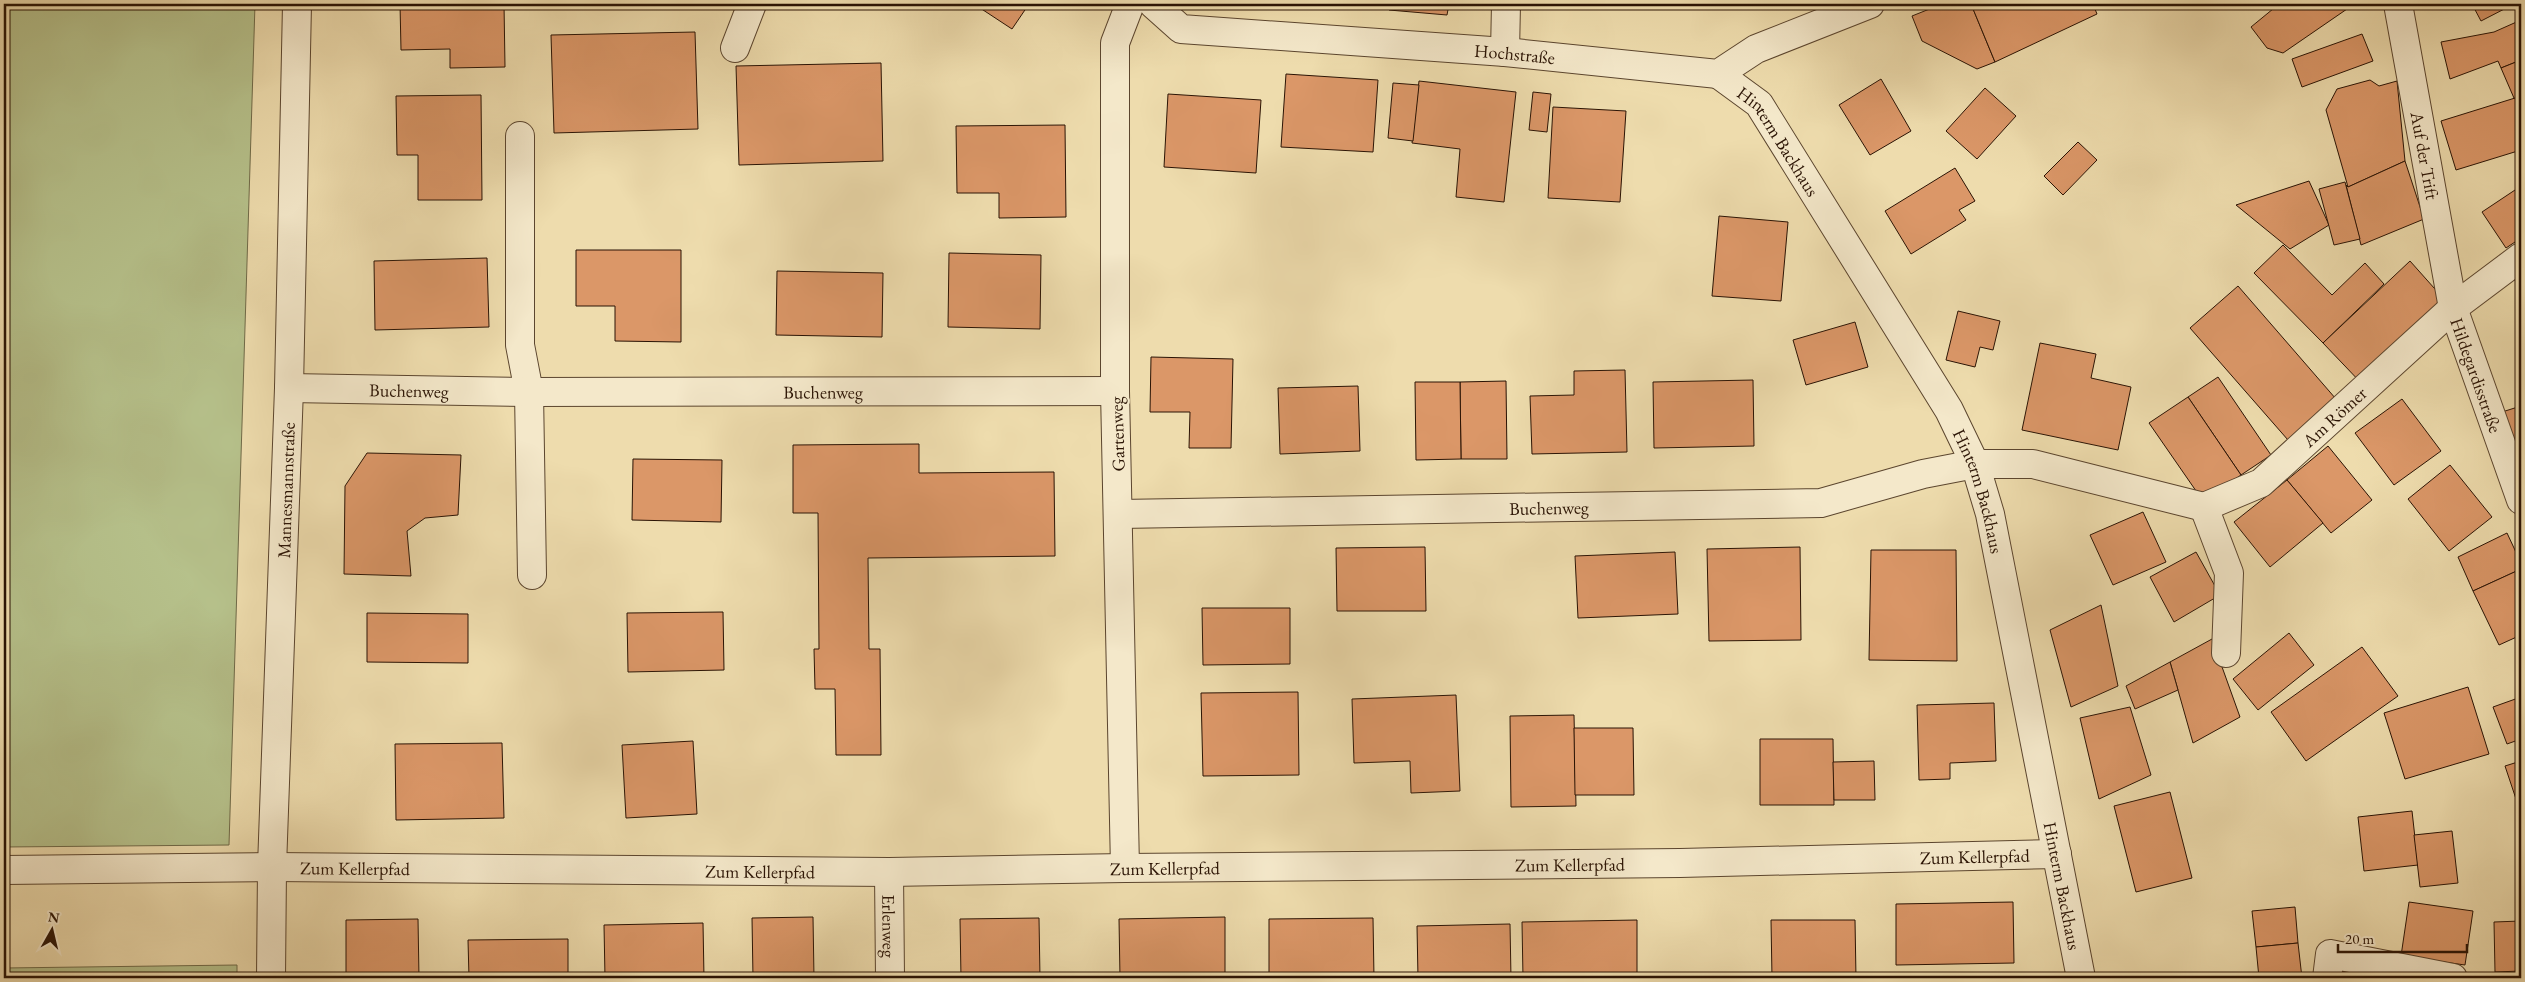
<svg xmlns="http://www.w3.org/2000/svg" width="2525" height="982" font-family="'EB Garamond',serif">
<rect width="100%" height="100%" fill="#eedcad"/>
<filter id="stains"><feTurbulence type="fractalNoise" baseFrequency=".004" numOctaves="4"/><feColorMatrix values="0 0 0 0 .2 0 0 0 0 .09 0 0 0 0 .02 0 0 0 .5 -.17"/></filter>
<radialGradient id="worn" r=".72"><stop offset=".6" stop-color="#630" stop-opacity="0"/><stop offset="1" stop-color="#630" stop-opacity=".3"/></radialGradient>
<g fill="#b6c18b" stroke="#706a48">
<path d="M4,4H255L229,845L4,847Z"/>
<path d="M237,965V978H4V968Z"/>
</g>
<g fill="#db9768" stroke="#2a1304">
<path d="M400,4H504L505,67L450,68V49L401,50Z"/>
<path d="M974,4H1029L1012,29Z"/>
<path d="M1389,4H1449L1447,15L1389,10Z"/>
<path d="M1942,4H1971L1995,62L1977,69L1922,41L1912,16Z"/>
<path d="M1971,4H2093L2097,14L1995,62Z"/>
<path d="M2279,4H2343L2347,9L2283,53L2267,48L2251,27Z"/>
<path d="M2472,4H2514L2481,21Z"/>
<path d="M2521,20V60L2501,68L2498,61L2450,79L2441,42L2494,32Z"/>
<path d="M695,32L698,129L554,133L551,35Z"/>
<path d="M2362,34L2373,61L2302,87L2292,59Z"/>
<path d="M2521,60V111L2520,112L2501,68Z"/>
<path d="M881,63L883,161L739,165L736,66Z"/>
<path d="M1286,74L1378,80L1373,152L1281,147Z"/>
<path d="M1881,79L1911,131L1870,155L1839,105Z"/>
<path d="M2370,80L2379,86L2397,81L2405,161L2348,187L2326,110L2337,89Z"/>
<path d="M1419,81L1516,92L1504,202L1456,197L1460,149L1412,143Z"/>
<path d="M1393,83L1419,85L1413,141L1388,138Z"/>
<path d="M1985,88L2016,116L1977,159L1946,131Z"/>
<path d="M1533,92L1551,94L1547,132L1529,130Z"/>
<path d="M1168,94L1261,100L1256,173L1164,167Z"/>
<path d="M481,95L482,200H418V155H397L396,96Z"/>
<path d="M2515,98L2521,117V150L2456,170L2441,121Z"/>
<path d="M1553,107L1626,111L1620,202L1548,198Z"/>
<path d="M1065,125L1066,217L999,218V193H957L956,126Z"/>
<path d="M2078,142L2097,160L2063,195L2044,176Z"/>
<path d="M2405,161L2424,219L2361,245L2346,185L2348,187Z"/>
<path d="M1955,168L1975,201L1959,210L1966,220L1911,254L1885,211Z"/>
<path d="M2309,181L2329,225L2290,249L2236,205Z"/>
<path d="M2345,182L2360,239L2334,245L2319,189Z"/>
<path d="M2521,186V238L2506,248L2482,212Z"/>
<path d="M1719,216L1788,222L1781,301L1712,296Z"/>
<path d="M2283,245L2332,295L2365,263L2384,284L2323,343L2254,273Z"/>
<path d="M576,250H681V342L615,341V306H576Z"/>
<path d="M949,253L1041,255L1040,329L948,327Z"/>
<path d="M487,258L489,327L375,330L374,261Z"/>
<path d="M2410,261L2451,307L2364,386L2323,343Z"/>
<path d="M777,271L883,273L882,337L776,335Z"/>
<path d="M2521,276V297L2515,280Z"/>
<path d="M2238,286L2336,399L2288,440L2190,328Z"/>
<path d="M1958,311L2000,321L1993,350L1980,347L1975,367L1946,360Z"/>
<path d="M1855,322L1868,367L1806,385L1793,340Z"/>
<path d="M2040,343L2096,354L2091,378L2131,387L2118,450L2022,430Z"/>
<path d="M1151,357L1233,359L1231,448H1189L1190,412H1150Z"/>
<path d="M1625,370L1627,452L1532,454L1530,396L1574,395V371Z"/>
<path d="M2218,377L2271,455L2241,475L2188,397Z"/>
<path d="M1753,380L1754,446L1654,448L1653,382Z"/>
<path d="M1506,381L1507,459H1461L1460,382Z"/>
<path d="M1415,382H1460L1461,459L1416,460Z"/>
<path d="M1358,386L1360,451L1280,454L1278,388Z"/>
<path d="M2188,397L2241,475L2203,501L2149,423Z"/>
<path d="M2402,399L2441,451L2394,485L2355,433Z"/>
<path d="M2521,406V470L2502,412Z"/>
<path d="M919,444V473L1054,472L1055,556L868,558L869,649H880L881,755H836L835,689H815L814,649H819L818,513H793V445Z"/>
<path d="M2328,446L2372,500L2331,533L2287,480Z"/>
<path d="M367,453L461,455L458,515L425,518L407,531L411,576L344,574L345,486Z"/>
<path d="M633,459L722,460L721,522L632,520Z"/>
<path d="M2450,465L2492,517L2449,551L2408,499Z"/>
<path d="M2287,480L2323,523L2270,567L2234,522Z"/>
<path d="M2143,512L2166,562L2113,585L2090,535Z"/>
<path d="M2507,533L2521,563V569L2473,591L2458,557Z"/>
<path d="M1425,547L1426,611H1337L1336,548Z"/>
<path d="M1800,547L1801,640L1709,641L1707,549Z"/>
<path d="M1871,550H1956L1957,661L1869,660Z"/>
<path d="M1675,552L1678,614L1578,618L1575,556Z"/>
<path d="M2196,552L2220,595L2174,622L2150,577Z"/>
<path d="M2521,569V635L2499,645L2473,591Z"/>
<path d="M2101,605L2118,686L2071,707L2050,630Z"/>
<path d="M1202,608H1290V664L1203,665Z"/>
<path d="M723,612L724,670L628,672L627,613Z"/>
<path d="M367,613L468,614V663L367,662Z"/>
<path d="M2289,633L2314,665L2258,710L2233,679Z"/>
<path d="M2212,639L2240,717L2193,743L2170,662Z"/>
<path d="M2362,647L2398,696L2306,761L2271,712Z"/>
<path d="M2170,662L2178,690L2135,709L2126,686Z"/>
<path d="M2468,687L2489,754L2405,779L2384,713Z"/>
<path d="M1298,692L1299,775L1203,776L1201,693Z"/>
<path d="M1456,695L1460,791L1411,793L1410,761L1354,763L1352,699Z"/>
<path d="M2521,697V739L2507,744L2493,707Z"/>
<path d="M1994,703L1996,761L1950,763V779L1919,780L1917,705Z"/>
<path d="M2130,707L2151,775L2099,799L2080,718Z"/>
<path d="M1574,715L1576,806L1511,807L1510,716Z"/>
<path d="M1574,728H1633L1634,795H1575Z"/>
<path d="M1760,739H1833L1834,805H1760Z"/>
<path d="M693,741L697,814L626,818L622,745Z"/>
<path d="M502,743L504,818L396,820L395,744Z"/>
<path d="M1874,761L1875,800H1834L1833,762Z"/>
<path d="M2521,761V807L2519,808L2505,766Z"/>
<path d="M2170,792L2192,878L2136,892L2114,806Z"/>
<path d="M2412,811L2418,865L2364,871L2358,817Z"/>
<path d="M2452,831L2458,883L2420,887L2414,835Z"/>
<path d="M2013,902L2014,963L1896,965V904Z"/>
<path d="M2409,902L2473,911L2465,965L2401,956Z"/>
<path d="M2295,907L2298,943L2256,947L2252,911Z"/>
<path d="M813,917L814,978H753L752,918Z"/>
<path d="M1225,917V978H1120L1119,919Z"/>
<path d="M1039,918L1040,978H961L960,919Z"/>
<path d="M1373,918L1374,978H1269V919Z"/>
<path d="M418,919L419,978H346V920Z"/>
<path d="M1637,920V978H1523L1522,922Z"/>
<path d="M1771,920H1855L1856,978H1772Z"/>
<path d="M2521,921V971L2495,972L2494,922Z"/>
<path d="M703,923L704,978H605L604,925Z"/>
<path d="M1510,924L1511,978H1418L1417,926Z"/>
<path d="M568,939V978H469L468,940Z"/>
<path d="M2298,943L2302,978H2259L2256,947Z"/>
<path d="M2360,969L2399,978H2358Z"/>
</g>
<g fill="none" stroke-linecap="round" stroke-linejoin="round">
<defs>
<g id="minor">
<path id="s1" d="M1153,4L1181,29L1505,52L1718,74L1756,49L1870,4"/>
<path id="s2" d="M2398,4L2453,308L2521,500"/>
<path d="M735,48L752,4"/>
<path d="M1505,52L1506,4"/>
<path id="s3" d="M1718,74L1759,104L1949,410L1975,464L1990,514L2081,978"/>
<path d="M520,136V345L529,392L532,575"/>
<path id="s4" d="M289,388L529,392L1115,391"/>
<path d="M2204,507L2229,573L2226,653"/>
<path id="s5" d="M1119,514L1821,503L1923,474L1975,464H2033L2204,507L2261,483L2453,308L2521,257"/>
<path d="M1125,868L1115,391V43L1130,4"/>
<path id="s6" d="M4,870L272,867L889,872L1125,868L1680,863L2057,854"/>
<path id="s7" d="M889,872L890,978"/>
<path id="s8" d="M271,978L272,867L289,388L297,4"/>
<path d="M2327,978L2330,954L2453,978"/>
</g>
</defs>
<use href="#minor" stroke="#5b452e" stroke-width="30"/>
<use href="#minor" stroke="#f4e8ca" stroke-width="28"/>
</g>
<g text-anchor="middle" dominant-baseline="central" stroke-width="4.5" stroke-linejoin="round" paint-order="stroke">
<g font-size="18" fill="#2a1304" stroke="#f4e8ca">
<text stroke="none"><textPath href="#s1" startOffset="372">Hochstraße</textPath></text>
<text stroke="none"><textPath href="#s3" startOffset="92">Hinterm Backhaus</textPath></text>
<text stroke="none"><textPath href="#s2" startOffset="154">Auf der Trift</textPath></text>
<text stroke="none"><textPath href="#s2" startOffset="380">Hildegardisstraße</textPath></text>
<text stroke="none"><textPath href="#s4" startOffset="120">Buchenweg</textPath></text>
<text stroke="none"><textPath href="#s4" startOffset="534">Buchenweg</textPath></text>
<text stroke="none"><textPath href="#s5" startOffset="1256">Am Römer</textPath></text>
<text transform="translate(1117 434) rotate(-92)">Gartenweg</text>
<text stroke="none"><textPath href="#s8" startOffset="488">Mannesmannstraße</textPath></text>
<text stroke="none"><textPath href="#s3" startOffset="498">Hinterm Backhaus</textPath></text>
<text stroke="none"><textPath href="#s5" startOffset="430">Buchenweg</textPath></text>
<text stroke="none"><textPath href="#s6" startOffset="1971">Zum Kellerpfad</textPath></text>
<text stroke="none"><textPath href="#s6" startOffset="1566">Zum Kellerpfad</textPath></text>
<text stroke="none"><textPath href="#s6" startOffset="351">Zum Kellerpfad</textPath></text>
<text stroke="none"><textPath href="#s6" startOffset="1161">Zum Kellerpfad</textPath></text>
<text stroke="none"><textPath href="#s6" startOffset="756">Zum Kellerpfad</textPath></text>
<text stroke="none"><textPath href="#s3" startOffset="902">Hinterm Backhaus</textPath></text>
<text stroke="none"><textPath href="#s7" startOffset="54">Erlenweg</textPath></text>
</g>
</g>
<rect width="2525" height="982" fill="none" stroke="#eedcad" stroke-width="20"/>
<rect x="5" y="5" width="2515" height="972" fill="none" stroke="#2a1304" stroke-width="2.5"/>
<rect x="10" y="10" width="2505" height="962" fill="none" stroke="#2a1304"/>
<g transform="translate(52 930) rotate(8)" stroke="#f4e8ca" stroke-width="4" paint-order="stroke">
<path d="M0-4L9 19L0 12L-9 19Z" fill="#2a1304"/>
<text y="-8" font-size="14" font-weight="bold" text-anchor="middle" fill="#2a1304">N</text>
</g>
<path d="M2338 944v8h129v-8" fill="none" stroke="#2a1304" stroke-width="2.5"/>
<text x="2345" y="944" font-size="15" fill="#2a1304" stroke="#f4e8ca" stroke-width="4" paint-order="stroke">20 m</text>
<rect width="100%" height="100%" filter="url(#stains)"/>
<rect width="100%" height="100%" fill="url(#worn)"/>
</svg>
